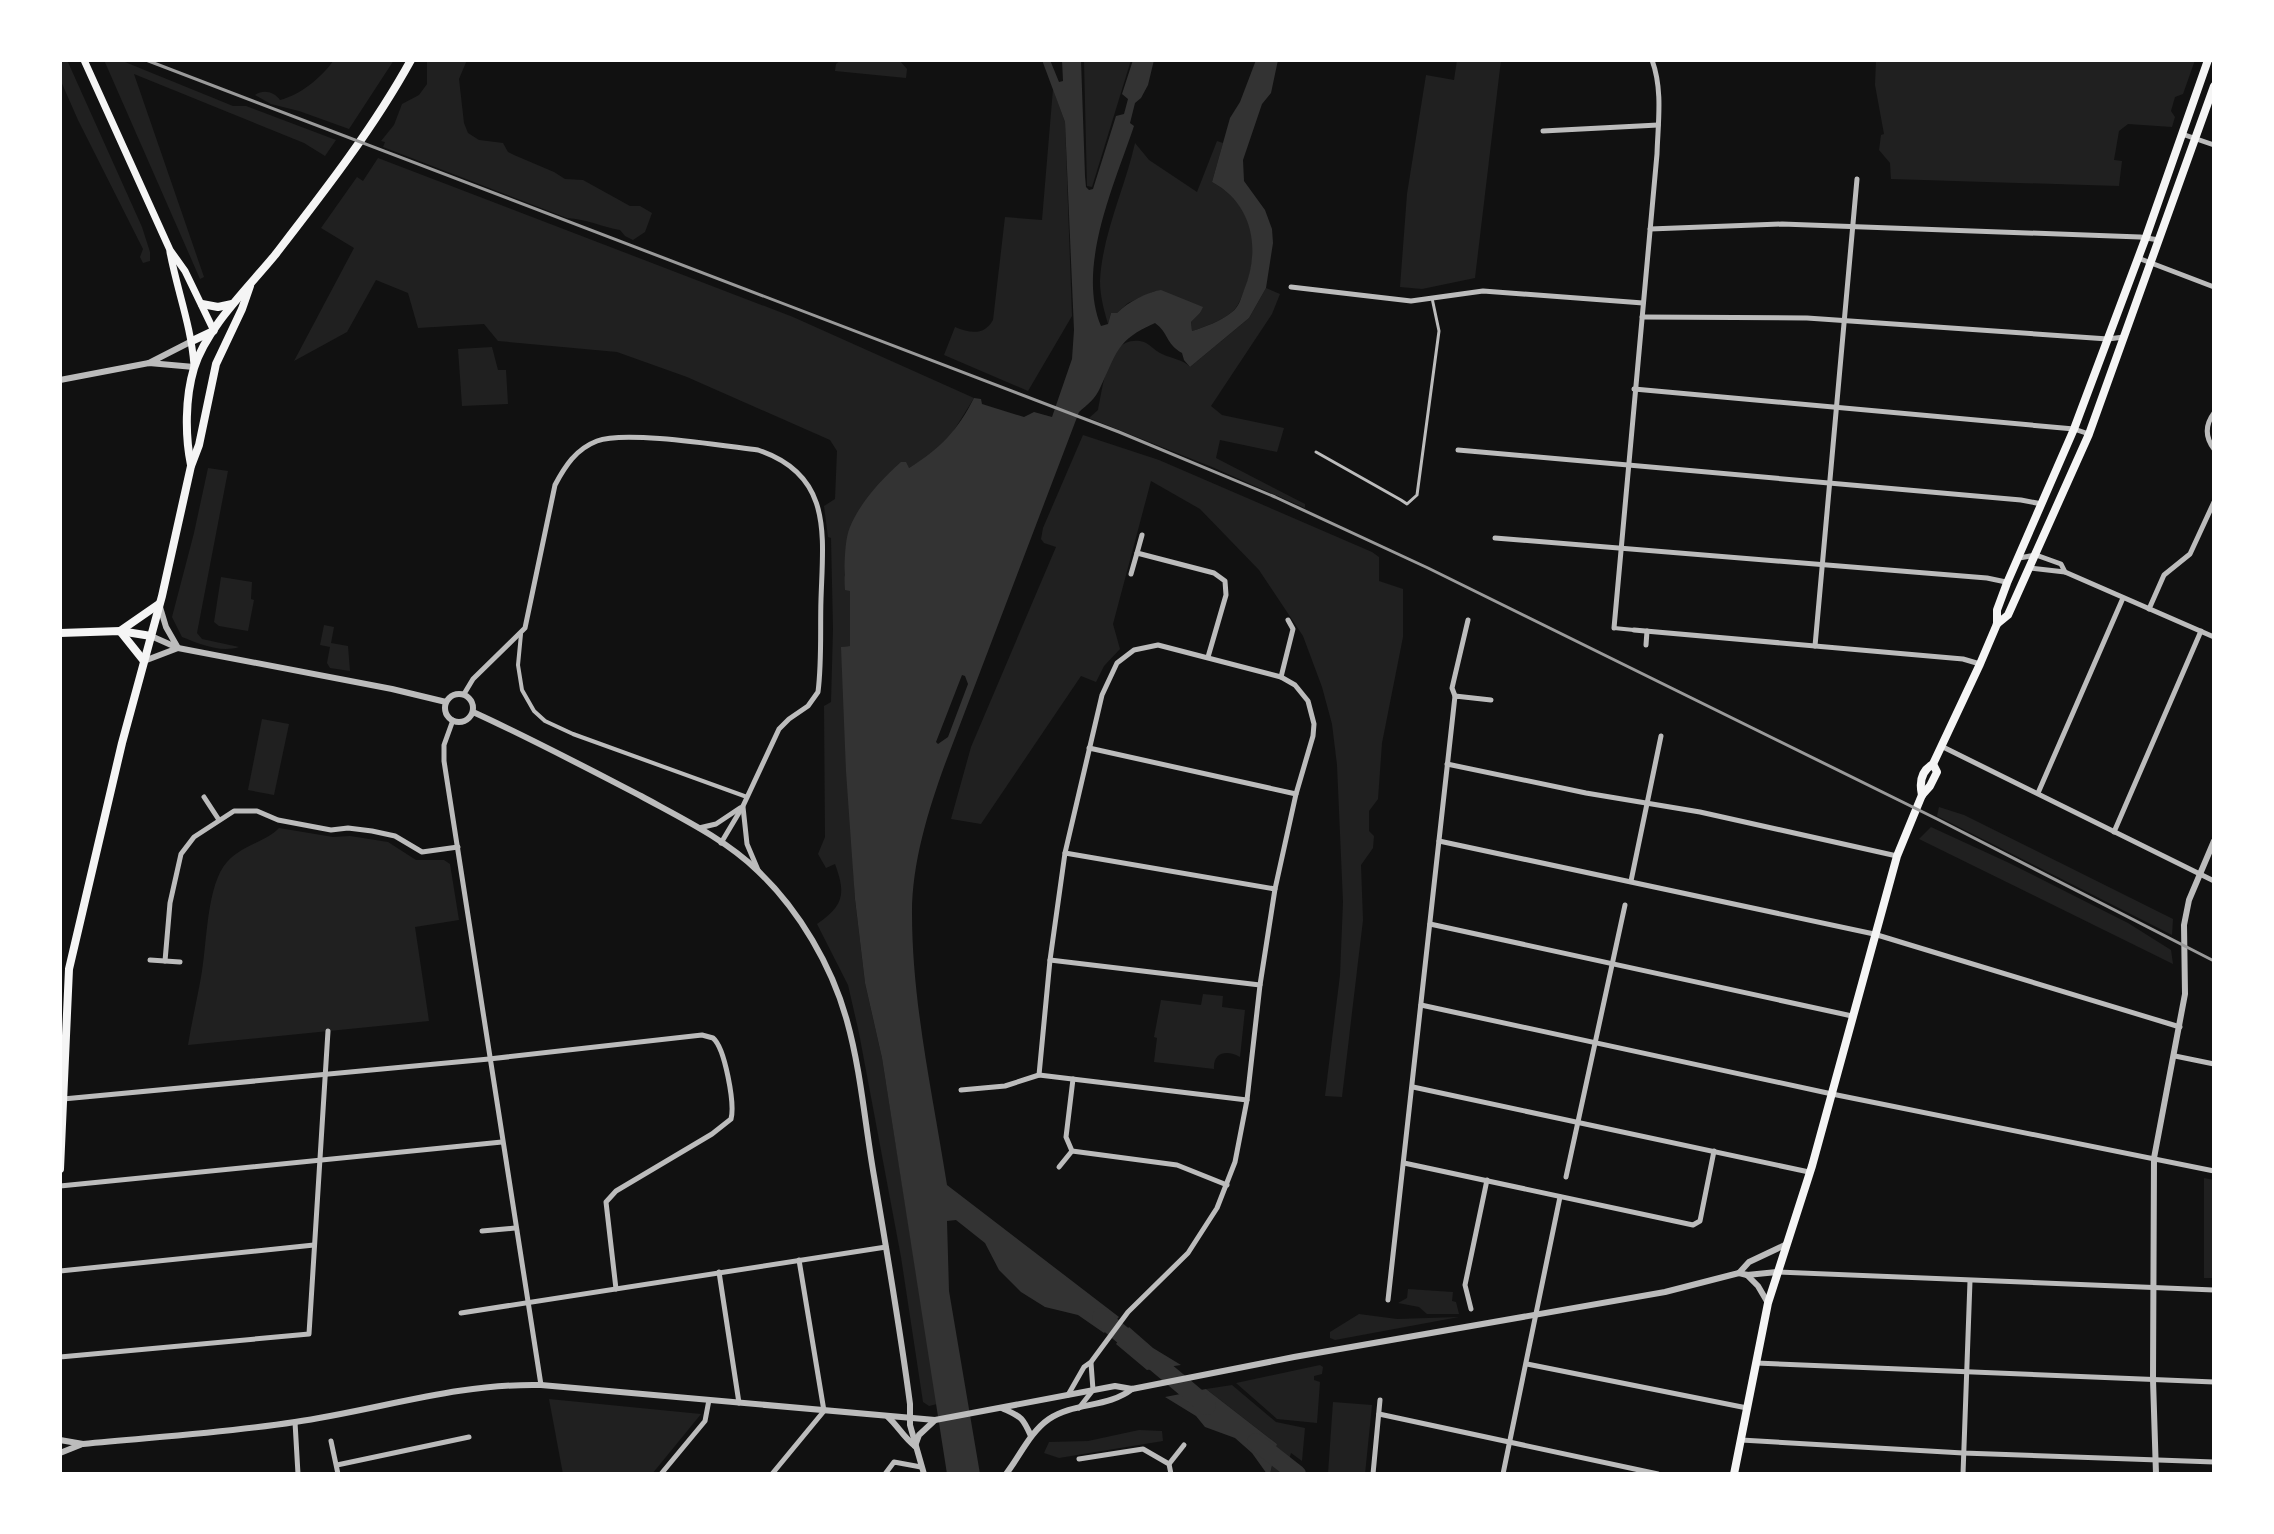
<svg xmlns="http://www.w3.org/2000/svg" width="2274" height="1534" font-family="'Work Sans',sans-serif">
<rect width="100%" height="100%" fill="#111"/>
<g fill="#202020">
<path d="M60,60H67L142,227L150,252V261L143,263L140,257L143,249L78,120L60,79Z"/>
<path d="M104,60H120L233,106H246L336,140L325,156L304,143L134,74L204,277L200,279Z"/>
<path d="M334,60H394L349,129L299,111L271,104L255,95C264,89 274,92 280,100C300,95 321,78 334,60Z"/>
<path d="M427,60H467L459,79L464,123L468,133L479,140L503,143L508,152L514,155L554,172L565,179L583,180L630,206H640L652,213L645,232L633,240L625,236L620,230C602,227 587,219 567,218L383,147L385,142L381,141L394,125L402,104L419,95L427,84Z"/>
<path d="M841,60H899L907,69L906,78L835,71L836,64Z"/>
<path d="M1084,60H1131L1092,187L1087,186Z"/>
<path d="M1457,60H1501L1475,278L1422,289L1400,287L1407,194L1426,75L1454,80Z"/>
<path d="M1876,60H2195L2183,94L2175,97L2171,111L2175,117L2172,127L2128,124L2119,131L2114,160L2122,161L2119,186L1891,179L1890,163L1879,150L1881,135L1884,134L1875,85Z"/>
<path d="M1053,89L1065,122L1072,316L1028,391L944,355L955,327C970,333 984,336 993,320L1005,217L1042,220Z"/>
<path d="M1217,141L1223,143L1212,182C1254,205 1262,248 1244,291C1241,298 1238,307 1232,312C1221,321 1205,327 1192,331L1191,322L1200,313L1202,307L1155,291L1128,303L1117,313H1111L1108,324C1104,310 1100,296 1100,281C1102,235 1125,188 1135,143L1149,160L1197,192Z"/>
<path d="M378,158L793,317L974,398L948,440L932,455L909,468L846,559L844,575L850,590V646L842,647L855,899L865,983L882,1058L937,1404L929,1406L923,1402L901,1257L859,1033L848,985L817,924C844,905 846,894 835,864L826,868L818,854L825,837L824,706L831,702L833,629L831,538L828,537L824,506L835,499L837,451L830,440L687,377L617,352L498,341L484,324L418,328L408,293L376,280L347,332L294,361L354,248L321,228L357,177L363,181Z"/>
<path d="M1266,288L1280,294L1272,314L1211,406L1222,415L1284,428L1277,452L1220,440L1216,458L1305,504V508L1212,467L1089,418L1098,410C1103,388 1107,336 1140,341C1149,342 1154,351 1162,354C1173,359 1182,359 1190,367L1249,318Z"/>
<path d="M492,347L498,370H506L508,404L462,406L458,349Z"/>
<path d="M1083,435L1159,460L1372,552L1379,557V581L1403,589V637L1382,743L1378,799L1369,811V831L1374,836L1373,848L1361,865L1363,920L1342,1097L1325,1096L1340,975L1343,902L1337,765L1332,724L1322,687L1303,636L1259,570L1200,509L1151,481L1113,624L1120,649L1104,666L1096,682L1081,676L981,824L951,819L971,747L1056,547L1044,543L1041,539L1043,528Z"/>
<path d="M208,468L228,471L197,633L202,639L239,647C220,653 200,644 182,637L172,617L194,533Z"/>
<path d="M221,577L252,582L251,599L254,600L248,631L219,626L214,622Z"/>
<path d="M324,625L334,627L331,643L348,646L350,671L330,668L327,663L330,647L320,645Z"/>
<path d="M262,719L289,724L274,795L248,790Z"/>
<path d="M1939,807L1964,815L2173,919L2172,935L1937,816Z"/>
<path d="M1931,827L2007,862L2128,923L2171,950L2173,964L1919,839Z"/>
<path d="M279,828L333,837L350,836L388,842L416,860H444L450,864L459,920L415,927L429,1021L188,1045C192,1020 198,996 202,971C207,941 207,884 227,862C242,845 266,842 279,828Z"/>
<path d="M1203,994L1223,996L1222,1007L1245,1010L1240,1057C1228,1050 1213,1051 1214,1069L1154,1062L1157,1038L1154,1037L1161,1000L1201,1005Z"/>
<path d="M2204,1178L2214,1180V1278H2204Z"/>
<path d="M1408,1289L1453,1292L1452,1301L1456,1302L1459,1314H1427L1419,1307L1398,1303L1407,1298Z"/>
<path d="M1359,1314L1397,1319L1459,1317L1335,1340L1330,1338V1332Z"/>
<path d="M1320,1365L1323,1367L1322,1374L1314,1376V1380L1320,1382L1317,1423L1277,1419L1236,1383Z"/>
<path d="M1232,1385L1276,1422L1305,1428L1302,1461L1291,1453L1285,1474H1270L1277,1444L1206,1389Z"/>
<path d="M549,1399L701,1414L652,1474H563Z"/>
<path d="M1333,1402L1372,1405L1365,1474H1328Z"/>
<path d="M1139,1430L1162,1431L1163,1441L1059,1458L1044,1453L1049,1442L1088,1441Z"/>
</g>
<g fill="#333" fill-rule="evenodd">
<path d="M1042,60H1050L1059,82L1063,81L1062,60H1081L1085,176L1086,187L1089,190L1093,189L1116,116L1124,114L1128,99L1122,94L1133,60H1154L1148,85L1141,98L1135,103L1130,123L1134,126C1115,183 1076,267 1101,326L1108,324L1111,313H1117C1128,302 1147,292 1161,290L1203,307L1200,313L1191,322L1192,331C1205,327 1221,321 1232,312C1239,307 1241,298 1244,290C1261,249 1253,204 1212,182L1230,118L1240,102L1256,60H1278L1271,93L1262,104L1243,160L1244,181L1265,210L1272,229L1273,243L1266,288L1249,318L1190,367L1184,360L1182,353C1165,343 1169,333 1155,323C1116,340 1117,353 1100,388C1096,398 1087,405 1079,412L945,764C928,811 912,863 912,913C912,1004 933,1095 947,1185L1119,1317L1104,1333L1078,1315L1045,1307L1021,1292L999,1270L985,1243L956,1220L947,1221L949,1291L980,1474H947L882,1058L865,983L855,899L846,771L841,647L850,646V591L845,590C844,574 844,540 850,527C861,501 881,480 901,462H906L909,468C940,449 958,430 974,398L981,399L982,404L1024,417L1034,412L1052,417L1072,359L1074,330L1065,122ZM962,675L965,676L968,684L948,737L938,744L936,742Z"/>
<path d="M1129,1327L1153,1348L1181,1365L1147,1370L1116,1344Z"/>
<path d="M1206,1389L1277,1444L1270,1474H1267L1252,1453L1235,1438L1205,1427L1196,1416L1165,1397Z"/>
</g>
<g fill="none" stroke-linecap="round" stroke-linejoin="round">
<g stroke="#333" stroke-width="18">
<path d="M1101,1317L1207,1406"/>
<path d="M1256,1442L1297,1474"/>
</g>
<path stroke="#bcbcbc" stroke-width="3" d="M1316,452L1401,500L1407,504L1417,495L1439,331L1432,298"/>
<g stroke="#bcbcbc" stroke-width="4">
<path d="M1614,628L1634,630"/>
<path d="M521,634L518,665L522,690L534,711L545,721L573,734L747,797"/>
</g>
<g stroke="#bcbcbc" stroke-width="5">
<path d="M1543,131L1658,125"/>
<path d="M2182,134L2214,145"/>
<path d="M1650,229L1782,224L2140,237L2159,240"/>
<path d="M2138,258L2214,287"/>
<path d="M1291,287L1411,301L1483,291L1643,303"/>
<path d="M1642,317L1807,318L2108,339L2124,337"/>
<path d="M1634,389L2074,429L2089,434"/>
<path d="M2214,413C2205,425 2205,437 2214,449"/>
<path d="M1458,450L2021,500L2042,504"/>
<path d="M1495,538L1987,578L2006,582"/>
<path d="M1137,553L1142,535"/>
<path d="M2019,558L2036,555L2061,564L2065,572"/>
<path d="M2030,568L2065,572L2214,637"/>
<path d="M1131,574L1137,553L1214,573L1225,581L1226,595L1208,657"/>
<path d="M2149,609L2164,575L2190,554L2214,502"/>
<path d="M1614,628L1657,154C1658,122 1663,90 1652,60"/>
<path d="M1634,630L1963,659L1980,664"/>
<path d="M1646,645L1647,631"/>
<path d="M1815,646L1857,179"/>
<path d="M1281,677L1293,629L1288,620"/>
<path d="M464,694L473,679L525,628L555,485C565,466 576,449 597,441C625,430 724,446 758,450C833,475 823,535 821,599C820,629 822,661 818,692L808,706L789,719L779,729L743,806L721,843"/>
<path d="M1455,696L1452,688L1468,620"/>
<path d="M453,720L444,745V761L541,1385"/>
<path d="M1941,746L2214,881"/>
<path d="M1089,748L1296,794"/>
<path d="M1447,764L1586,793L1700,812L1897,856"/>
<path d="M2038,793L2123,598"/>
<path d="M204,797L219,820"/>
<path d="M743,807L747,844L758,870"/>
<path d="M699,828L716,824L740,808"/>
<path d="M2114,832L2201,631"/>
<path d="M1439,841L1874,934L2180,1027"/>
<path d="M1065,853L1275,889"/>
<path d="M1631,881L1661,736"/>
<path d="M1430,924L1852,1016"/>
<path d="M150,960L180,962"/>
<path d="M1050,960L1260,985"/>
<path d="M165,961L170,903L181,854L194,837L234,811H257L278,820L331,830L348,828L372,831L395,836L422,852L458,847"/>
<path d="M1421,1005L1832,1094L2214,1171"/>
<path d="M2175,1056L2214,1064"/>
<path d="M1039,1075L1050,960L1065,853L1102,695L1117,663L1134,650L1158,645L1281,677L1295,685L1308,701L1314,724L1313,736L1296,794L1275,889L1260,985L1247,1100L1235,1162L1217,1208L1188,1253L1128,1312L1091,1362L1084,1367L1068,1395"/>
<path d="M1073,1079L1066,1137L1072,1151L1177,1165L1227,1185"/>
<path d="M1413,1087L1809,1172"/>
<path d="M961,1090L1005,1086L1039,1075L1247,1100"/>
<path d="M63,1099L489,1059L702,1035L713,1038C725,1048 735,1104 731,1119L712,1134L616,1191L606,1202L616,1289"/>
<path d="M1404,1163L1693,1225L1700,1221L1714,1151"/>
<path d="M1059,1167L1072,1151"/>
<path d="M1566,1177L1625,905"/>
<path d="M60,1186L502,1142"/>
<path d="M482,1231L515,1228"/>
<path d="M60,1271L314,1245"/>
<path d="M719,1272L739,1403"/>
<path d="M1777,1272L2214,1290"/>
<path d="M1388,1300L1455,696L1491,700"/>
<path d="M1471,1309L1465,1285L1487,1180"/>
<path d="M461,1313L886,1247"/>
<path d="M60,1357L309,1334L328,1031"/>
<path d="M1756,1363L2214,1382"/>
<path d="M1527,1364L1747,1408"/>
<path d="M1079,1408L1093,1390L1091,1363"/>
<path d="M1379,1414L1658,1474"/>
<path d="M295,1422L298,1474"/>
<path d="M1741,1440L1963,1453L2214,1462"/>
<path d="M331,1441L338,1474"/>
<path d="M1079,1459L1143,1449L1169,1464L1171,1474"/>
<path d="M1169,1464L1184,1445"/>
<path d="M337,1465L469,1437"/>
<path d="M661,1474L705,1421L709,1400"/>
<path d="M772,1474L824,1411L799,1260"/>
<path d="M885,1474L894,1462L921,1467"/>
<path d="M1373,1474L1380,1400"/>
<path d="M1503,1474L1560,1197"/>
<path d="M1963,1474L1970,1281"/>
</g>
<g stroke="#bcbcbc" stroke-width="6">
<path d="M149,363L192,341"/>
<path d="M60,380L149,363L194,367"/>
<path d="M151,636L178,648L392,689L446,702"/>
<path d="M144,661L178,648L166,627L160,607"/>
<circle cx="459" cy="708" r="14"/>
<path d="M473,712C530,738 585,767 641,796C681,818 725,839 758,871C799,910 832,966 847,1021C861,1071 865,1125 874,1176C887,1252 900,1328 910,1404V1425L924,1474"/>
<path d="M1739,1273L1749,1262L1785,1245"/>
<path d="M1747,1275L1758,1286L1768,1303"/>
<path d="M1002,1408C1021,1417 1022,1416 1031,1436"/>
<path d="M888,1417C898,1426 904,1438 915,1446"/>
<path d="M60,1440L83,1444C154,1437 225,1433 295,1422C378,1410 457,1383 541,1385L935,1420L1115,1386L1132,1389L1294,1357L1665,1292L1739,1273L1747,1275L1777,1272"/>
<path d="M915,1446L919,1435L934,1421"/>
<path d="M60,1453L80,1445"/>
<path d="M1006,1474C1020,1456 1030,1432 1049,1419C1074,1402 1108,1408 1132,1389"/>
<path d="M2156,1474L2153,1380L2154,1158L2185,994L2184,925L2189,900L2214,841"/>
</g>
<g stroke="#f5f5f5" stroke-width="7">
<path d="M84,60L170,250L185,271L214,331"/>
<path d="M170,252C177,290 191,325 194,365"/>
</g>
<g stroke="#f5f5f5" stroke-width="8">
<path d="M202,304L218,307L232,304"/>
<path d="M192,341L213,331"/>
<path d="M191,465C185,436 185,398 194,368C207,327 248,288 275,255C323,193 373,129 411,60"/>
<path d="M1997,624L2008,615L2089,434L2214,86"/>
<path d="M60,633L120,631L151,636"/>
<path d="M144,661L120,631L159,604"/>
<path d="M1922,795C1919,782 1921,771 1933,764L1980,664L1997,624V610L2007,583L2074,429L2146,237L2208,60"/>
<path d="M60,1169L69,969L122,743L162,596L191,466L199,445L216,364L242,309L250,286"/>
<path d="M1734,1474L1768,1303L1812,1166L1897,856L1922,795L1930,786L1937,772L1933,764"/>
</g>
<path stroke="#9a9a9a" stroke-width="3" d="M146,60L1119,432L1275,497L1428,568L1937,819L2214,961"/>
</g>
<rect width="2274" height="1534" fill="none" stroke="#ffffff" stroke-width="124"/>
</svg>
